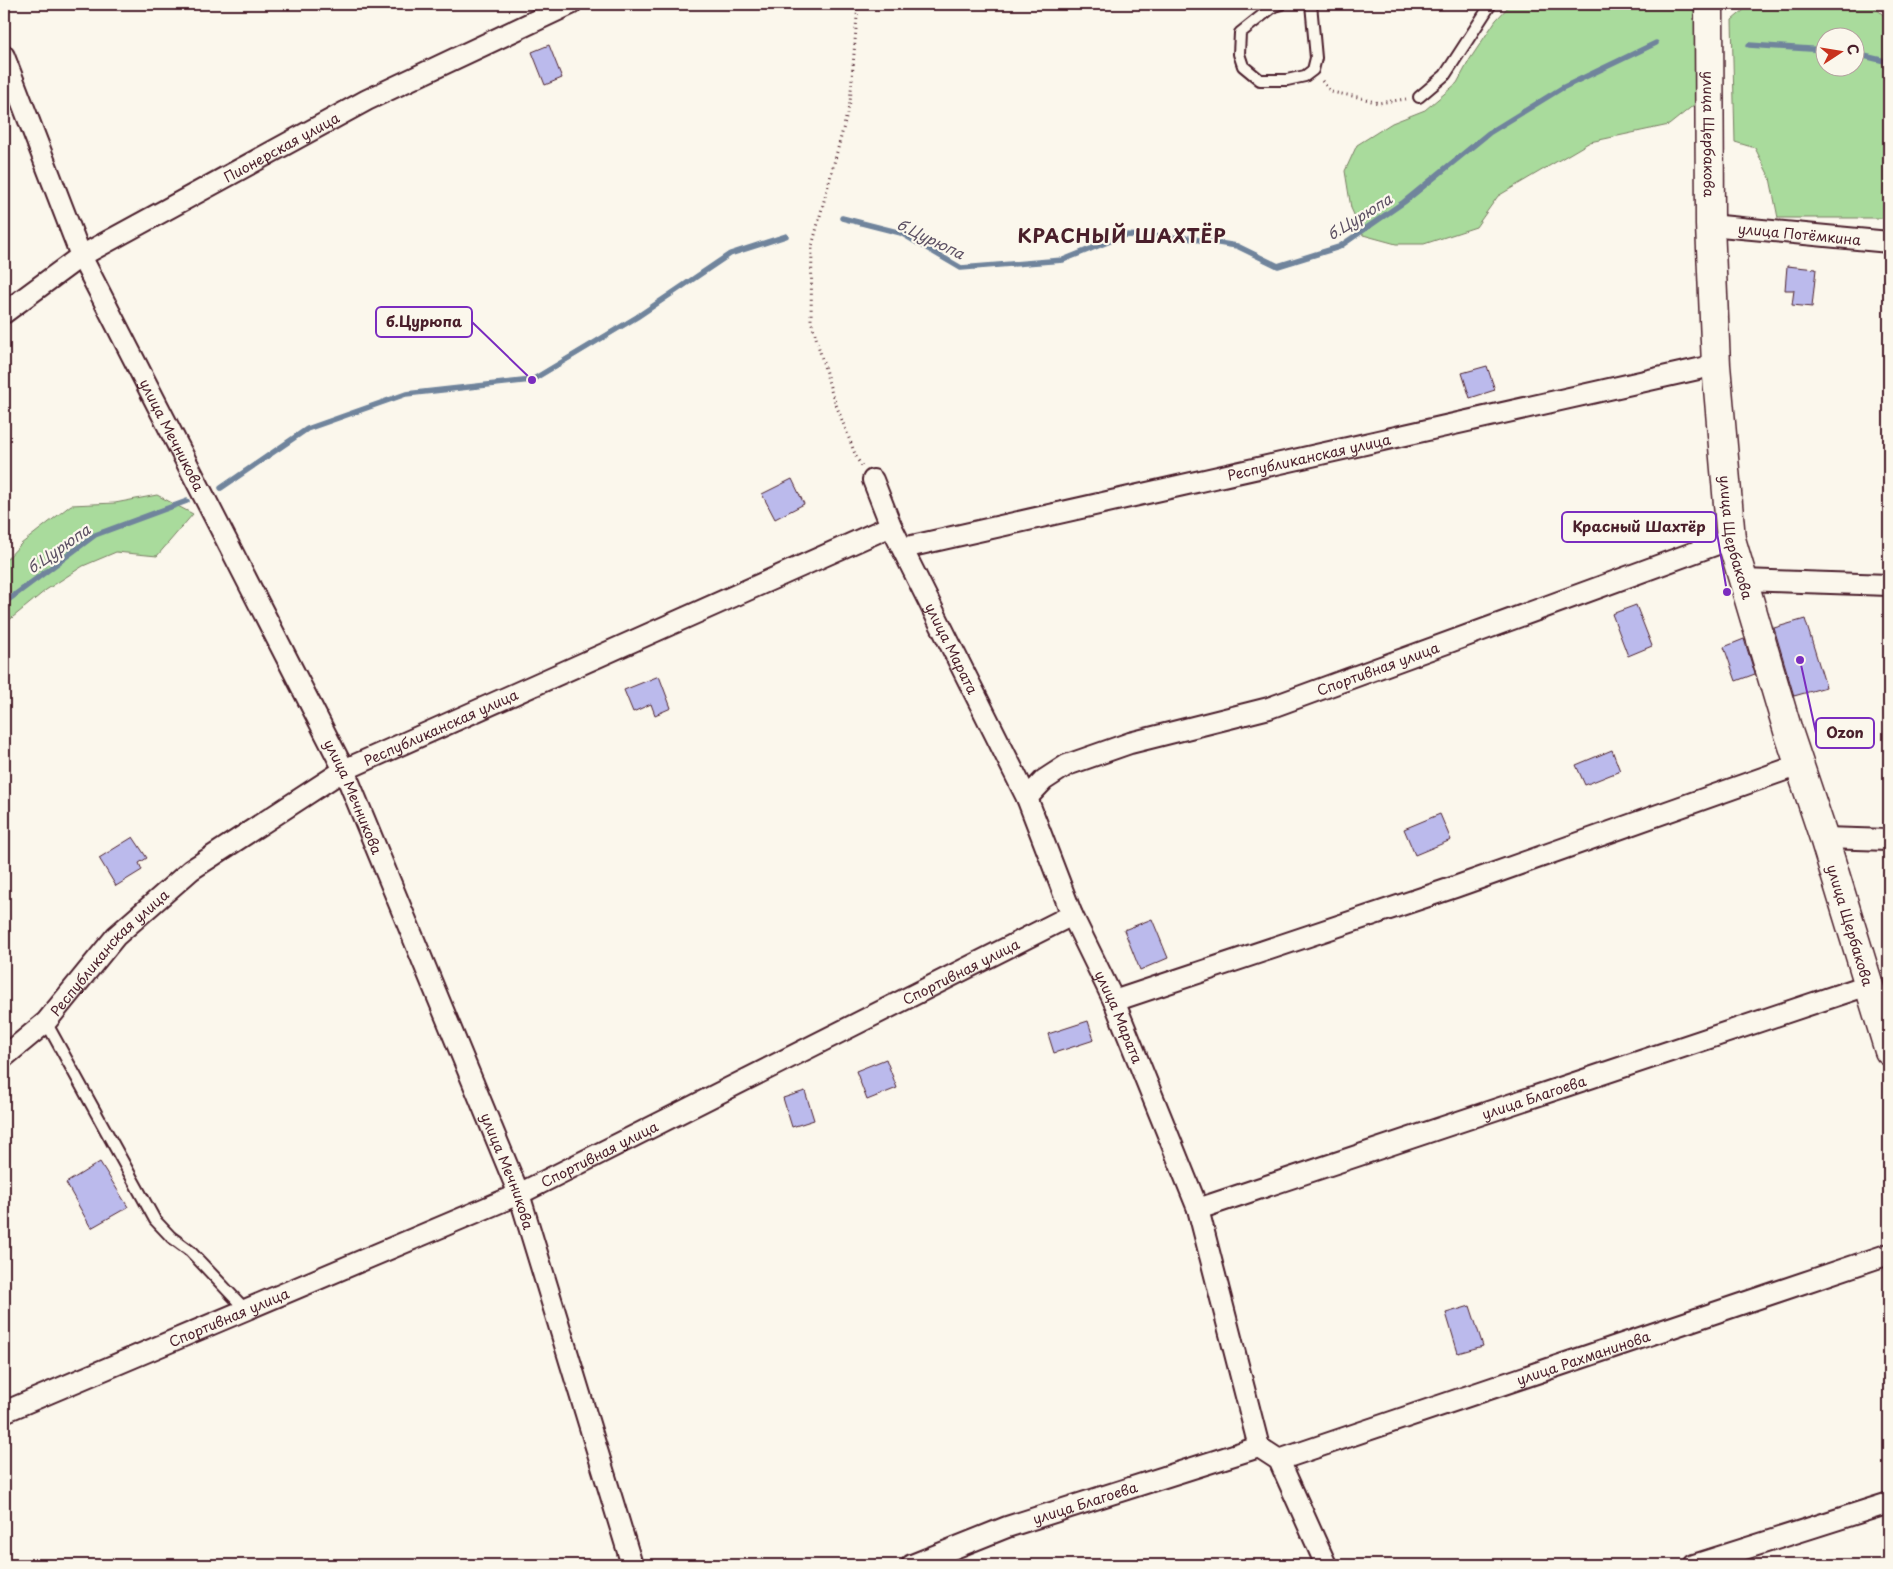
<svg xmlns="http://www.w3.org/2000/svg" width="1893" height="1569" font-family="'Playpen Sans',sans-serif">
<rect width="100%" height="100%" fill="#fbf7ec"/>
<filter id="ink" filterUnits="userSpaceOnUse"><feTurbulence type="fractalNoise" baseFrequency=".02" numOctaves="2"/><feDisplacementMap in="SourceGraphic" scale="10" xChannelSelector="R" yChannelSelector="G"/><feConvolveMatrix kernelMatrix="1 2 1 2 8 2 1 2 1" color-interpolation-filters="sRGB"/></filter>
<g filter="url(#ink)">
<g fill="#a9db9c" stroke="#7a7d64" fill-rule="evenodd">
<path d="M1511,4H1709L1710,92L1669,125L1590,142L1498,196L1476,227L1424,244H1396L1363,235L1351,208L1345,171L1357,145L1392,123L1425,110L1457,83L1470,59L1496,20Z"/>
<path d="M1751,4H1866L1873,6L1889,20V218H1778L1770,178L1755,148L1735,142L1732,20ZM1826,38H1856V68H1826Z"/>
<path d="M157,495L193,514L157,556L116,552L83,566L46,590L7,622L4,632V562L21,544L71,505L115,503Z"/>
</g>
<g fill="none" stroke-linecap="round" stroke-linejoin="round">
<g stroke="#6f849c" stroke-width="5.5">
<path d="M1749,45L1826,50"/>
<path d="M1856,54L1889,62"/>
<path d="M842,218L901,233L961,268L1063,260L1125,235L1188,238L1237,246L1278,266L1339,247L1404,202L1489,133L1562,88L1656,43"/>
<path d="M221,488L307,429L406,394L532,380L637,317L730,254L786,236"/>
<path d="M4,603L95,535L187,501"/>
</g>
</g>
<g fill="#bbbaec" stroke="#4a1f2b">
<path d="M549,45L562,78L545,85L532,52Z"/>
<path d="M1787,266L1816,269L1812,307L1792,305L1794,290H1785Z"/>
<path d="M1487,366L1495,390L1470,398L1462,373Z"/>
<path d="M792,479L804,504L775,519L762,494Z"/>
<path d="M1636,605L1652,646L1628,656L1612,614Z"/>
<path d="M1805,619L1826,687L1794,696L1774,628Z"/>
<path d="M1744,639L1755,674L1736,681L1724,647Z"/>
<path d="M659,676L671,708L655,715L651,704L633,712L624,690Z"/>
<path d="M1612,750L1620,771L1585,785L1576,765Z"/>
<path d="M1440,814L1451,840L1415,855L1404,829Z"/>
<path d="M133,837L147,858L139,863L142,870L116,886L99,858Z"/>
<path d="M1152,919L1168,958L1140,970L1124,930Z"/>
<path d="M1088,1021L1094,1040L1054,1053L1048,1034Z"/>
<path d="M886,1059L897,1088L867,1100L856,1071Z"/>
<path d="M805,1091L814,1120L792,1127L783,1098Z"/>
<path d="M100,1162L128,1207L91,1228L66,1183Z"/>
<path d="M1470,1306L1483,1346L1458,1353L1446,1313Z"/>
</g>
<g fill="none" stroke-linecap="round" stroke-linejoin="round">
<defs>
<g id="lane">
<path d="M1281,4L1274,6L1240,33L1239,54L1243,66L1260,80H1287L1305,76L1313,70L1316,58L1311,4"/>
<path d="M1419,97L1445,75L1491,4"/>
<path d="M46,1022L155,1220L171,1237L190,1251L245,1309"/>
</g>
<g id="street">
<path id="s1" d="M4,56L81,256L344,770L519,1194L632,1565"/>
<path id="s2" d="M1710,225L1889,242"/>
<path id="s3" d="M4,313L81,256L367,100L571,4"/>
<path id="s4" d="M873,480L891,526L1027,798L1072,915L1114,1001L1198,1209L1259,1447L1279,1460L1326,1565"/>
<path id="s5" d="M903,548L1716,365"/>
<path d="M1743,580L1889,585"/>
<path id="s6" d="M1027,798L1044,780L1067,765L1130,743L1269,708L1731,539"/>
<path d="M1824,838L1889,840"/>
<path d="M1114,1001L1455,887L1799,765"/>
<path id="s7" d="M4,1057L46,1022L116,936L191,870L344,770L891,526"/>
<path id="s8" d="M1198,1209L1868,985"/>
<path id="s9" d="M4,1412L519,1194L1072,915"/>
<path id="s10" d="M1279,1460L1889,1254"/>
<path id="s11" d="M912,1565L1007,1527L1259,1447"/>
<path d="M1694,1565L1889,1503"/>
</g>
<g id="secondary">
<path id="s12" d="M1709,4L1710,225L1716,365L1731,539L1788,731L1824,838L1889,1051"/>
</g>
</defs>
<use href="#lane" stroke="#4a1f2b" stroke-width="14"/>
<use href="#street" stroke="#4a1f2b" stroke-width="24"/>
<use href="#secondary" stroke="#4a1f2b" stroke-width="31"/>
<g stroke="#4a1f2b" stroke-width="3" stroke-dasharray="1 4" stroke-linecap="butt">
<path d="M858,4L850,103L812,246L811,320L832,394L857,459L862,466"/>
<path d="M1322,81L1331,92L1358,97L1378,103L1406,99"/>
</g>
<use href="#lane" stroke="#fbf7ec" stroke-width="10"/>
<use href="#street" stroke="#fbf7ec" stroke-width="20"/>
<use href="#secondary" stroke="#fbf7ec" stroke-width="28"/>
</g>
</g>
<g text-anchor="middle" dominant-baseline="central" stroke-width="4.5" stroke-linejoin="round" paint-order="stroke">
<g font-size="14" fill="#4a1f2b" stroke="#fbf7ec">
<text stroke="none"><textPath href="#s12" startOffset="130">улица Щербакова</textPath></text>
<text stroke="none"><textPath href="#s3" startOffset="324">Пионерская улица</textPath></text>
<text stroke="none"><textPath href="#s2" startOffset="90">улица Потёмкина</textPath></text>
<text stroke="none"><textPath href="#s1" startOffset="415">улица Мечникова</textPath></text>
<text stroke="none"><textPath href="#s5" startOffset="416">Республиканская улица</textPath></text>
<text stroke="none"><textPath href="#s12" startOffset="535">улица Щербакова</textPath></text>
<text stroke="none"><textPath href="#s4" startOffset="186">улица Марата</textPath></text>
<text stroke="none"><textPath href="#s6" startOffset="378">Спортивная улица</textPath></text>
<text stroke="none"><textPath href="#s7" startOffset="554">Республиканская улица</textPath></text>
<text stroke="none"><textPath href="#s1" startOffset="820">улица Мечникова</textPath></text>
<text stroke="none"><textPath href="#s12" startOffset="940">улица Щербакова</textPath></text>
<text stroke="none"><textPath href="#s7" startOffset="149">Республиканская улица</textPath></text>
<text stroke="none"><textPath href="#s9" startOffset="1054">Спортивная улица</textPath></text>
<text stroke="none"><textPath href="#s4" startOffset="591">улица Марата</textPath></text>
<text stroke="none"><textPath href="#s8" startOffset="354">улица Благоева</textPath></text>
<text stroke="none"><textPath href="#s9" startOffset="649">Спортивная улица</textPath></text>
<text stroke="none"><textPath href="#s1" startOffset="1225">улица Мечникова</textPath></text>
<text stroke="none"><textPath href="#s9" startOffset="244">Спортивная улица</textPath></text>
<text stroke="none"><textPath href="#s10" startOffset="321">улица Рахманинова</textPath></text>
<text stroke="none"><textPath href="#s11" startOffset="184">улица Благоева</textPath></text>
</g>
<g font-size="15" font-style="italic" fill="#5d5164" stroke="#fbf7ec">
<text transform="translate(1359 216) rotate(-32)">б.Цурюпа</text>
<text transform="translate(931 238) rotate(26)">б.Цурюпа</text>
<text transform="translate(58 548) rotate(-35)">б.Цурюпа</text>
</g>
<g font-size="19" font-weight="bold" letter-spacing="1" fill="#4a1f2b" stroke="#fbf7ec">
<text x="1122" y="235">КРАСНЫЙ ШАХТЁР</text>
</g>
</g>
<path fill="none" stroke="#7b2cbf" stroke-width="2" d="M532 380L472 322M1727 592L1716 527M1800 660L1816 733"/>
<g fill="#7b2cbf" stroke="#fbf7ec" stroke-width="2">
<circle cx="532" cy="380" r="5"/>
<circle cx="1727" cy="592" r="5"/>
<circle cx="1800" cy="660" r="5"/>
</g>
<g fill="#fbf7ec" stroke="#7b2cbf" stroke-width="2">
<rect x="376" y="307" width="96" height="30" rx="5"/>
<rect x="1562" y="512" width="154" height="30" rx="5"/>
<rect x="1816" y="718" width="58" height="30" rx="5"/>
</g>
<g font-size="15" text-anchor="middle" font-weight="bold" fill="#4a1f2b">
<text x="424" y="327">б.Цурюпа</text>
<text x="1639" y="532">Красный Шахтёр</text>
<text x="1845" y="738">Ozon</text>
</g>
<rect width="1893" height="1569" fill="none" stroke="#fbf7ec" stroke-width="20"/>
<rect x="10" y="10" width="1873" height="1549" fill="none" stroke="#4a1f2b" stroke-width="2" filter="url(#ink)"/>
<g transform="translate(1840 52) rotate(78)"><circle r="24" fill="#fbf7ec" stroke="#b4a19f"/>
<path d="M0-4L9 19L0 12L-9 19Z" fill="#c8321e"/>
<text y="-8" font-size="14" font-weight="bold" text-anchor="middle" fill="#4a1f2b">С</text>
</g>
</svg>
